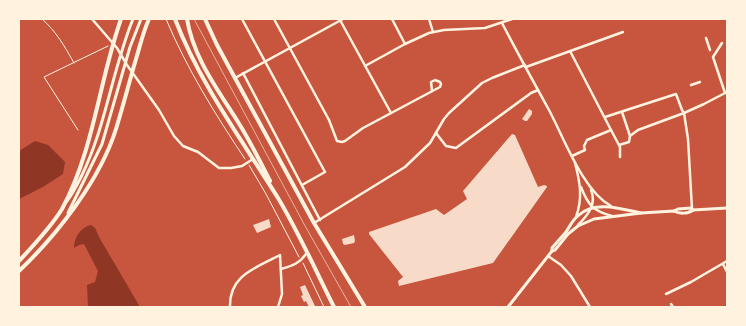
<svg xmlns="http://www.w3.org/2000/svg" width="746" height="326" font-family="'DM Sans',sans-serif">
<rect width="100%" height="100%" fill="#c8553d"/>
<g fill="#8f3625">
<path d="M35,141L48,145L65,162L63,174L43,187L19,199V151Z"/>
<path d="M91,225L95,228L99,237L140,307H88L87,285L95,282L98,271L84,244L79,245L74,248C74,237 81,227 91,225Z"/>
</g>
<g fill="#f7dbc8">
<path d="M529,109L532,111V114L527,121H525L522,119Z"/>
<path d="M512,134L515,135L538,187L544,185L547,186V187L493,263L399,286L398,281L403,277L369,234V232L436,209L444,215L467,199L463,191Z"/>
<path d="M269,219L271,227L257,233L253,225Z"/>
<path d="M354,235L355,241L354,243L345,245L343,244L342,239Z"/>
<path d="M305,285L315,306L313,307H309L306,301L304,302L301,296L303,295L300,287Z"/>
</g>
<g fill="none" stroke-linecap="round" stroke-linejoin="round">
<g stroke="#fff3e0" stroke-width="1">
<path d="M42,19C56,31 65,47 74,63"/>
<path d="M166,19C187,69 215,114 245,159"/>
<path d="M78,130L44,77L108,46"/>
<path d="M249,165L266,194L299,257"/>
<path d="M303,263L324,307"/>
</g>
<g stroke="#fff3e0" stroke-width="2.5">
<path d="M92,19L117,48L127,65L159,110L174,136L183,146L198,152L219,168H231L242,166L253,159"/>
<path d="M242,19L325,172L302,185"/>
<path d="M274,19L329,120L337,141L342,142L345,141L363,128L440,87L441,84L440,82L435,80L431,82L432,91"/>
<path d="M392,19L405,44"/>
<path d="M429,19L433,32"/>
<path d="M340,20L391,113"/>
<path d="M502,23C517,52 533,81 549,110C564,138 583,191 611,206"/>
<path d="M706,38L710,50"/>
<path d="M722,43L713,57L725,93"/>
<path d="M570,51L611,130L587,140L584,146L585,150L572,156"/>
<path d="M365,66L405,44L429,33L444,30L485,28L512,19"/>
<path d="M526,67L623,32"/>
<path d="M243,73L320,220"/>
<path d="M235,78L343,19"/>
<path d="M691,85L700,82"/>
<path d="M605,117L676,94L682,110L684,113L638,130L630,136L622,112"/>
<path d="M611,130L620,147V157"/>
<path d="M436,133L446,146L456,148L531,93L538,90"/>
<path d="M619,145L629,142L630,136"/>
<path d="M575,163C580,182 583,198 576,217"/>
<path d="M581,187C588,205 593,211 612,216"/>
<path d="M692,209L688,139L684,113L704,104L727,92"/>
<path d="M314,223L405,167L430,143L444,119L449,113L482,83L492,78L525,65"/>
<path d="M578,225C588,215 597,204 591,190"/>
<path d="M548,256L561,265L571,276L590,307"/>
<path d="M723,264L727,272"/>
<path d="M281,269C292,266 301,263 307,252"/>
<path d="M666,294L691,282L727,261"/>
<path d="M671,304L673,307"/>
<path d="M230,307C229,275 256,268 280,255L282,294L278,307"/>
</g>
<g stroke="#fff3e0" stroke-width="3">
<path d="M67,201C73,193 77,185 81,177C106,127 112,70 133,19"/>
<path d="M674,211L678,209L691,208L693,210L727,208"/>
<path d="M68,213L102,144L130,47L141,19"/>
<path d="M552,251L555,250L568,234L578,226L594,219L641,213L674,211C679,214 688,214 693,210"/>
<path d="M508,307L552,251V248C556,243 561,238 566,232C570,226 573,219 579,215C595,200 622,209 641,213"/>
</g>
<g stroke="#fff3e0" stroke-width="4">
<path d="M175,19C200,84 242,140 278,198C299,233 316,271 334,307"/>
<path d="M187,19C193,57 218,90 238,122C250,141 260,161 270,181"/>
<path d="M205,19L217,45L314,223L365,307"/>
<path d="M19,261C34,245 51,227 62,209C94,150 99,81 121,19"/>
<path d="M19,271C57,235 100,180 116,129C123,106 129,83 136,59C140,46 143,32 149,19"/>
</g>
<path stroke="#e9b49f" stroke-width="1" d="M194,19L304,224L351,307"/>
</g>
<rect width="746" height="326" fill="none" stroke="#fff3e0" stroke-width="40"/>
</svg>
